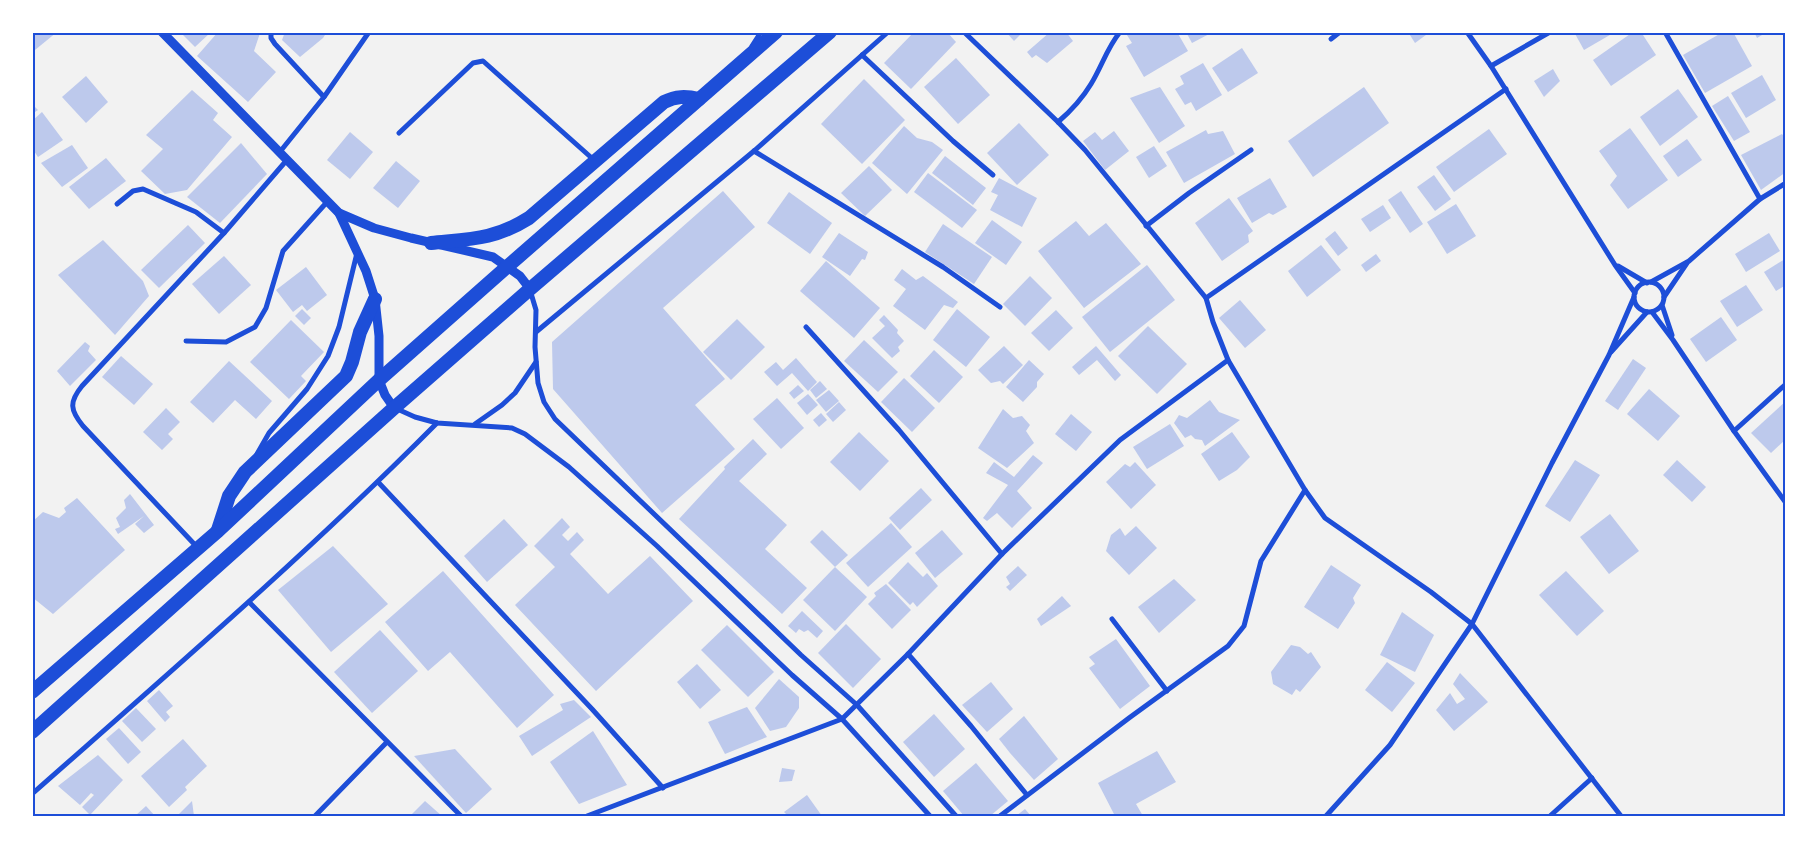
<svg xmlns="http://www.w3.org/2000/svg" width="1818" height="849" font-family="'Open Sans',sans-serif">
<rect width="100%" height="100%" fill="#f2f2f2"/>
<g fill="#bdc9ec">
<path d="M32,32H57L35,50L32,48Z"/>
<path d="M180,32H211L195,47Z"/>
<path d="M218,32L260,33L254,51L276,72L248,102L197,56Z"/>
<path d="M285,32H327L323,38L300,57L282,40Z"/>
<path d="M914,32H947L956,42L911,89L884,63Z"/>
<path d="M1006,32H1023L1014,41Z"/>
<path d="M1050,32H1066L1073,41L1047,63L1036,55L1032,58L1027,52Z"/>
<path d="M1132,32H1177L1188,51L1144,77L1126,46L1132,43L1127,35Z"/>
<path d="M1186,32H1213L1192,43Z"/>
<path d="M1408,32H1430L1415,43Z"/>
<path d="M1574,32H1615L1584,50Z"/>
<path d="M1633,32H1641L1656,55L1611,86L1593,60Z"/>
<path d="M1723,32H1733L1752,66L1705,93L1683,55Z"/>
<path d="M1754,32H1767L1757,38Z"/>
<path d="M1242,48L1258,73L1228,92L1212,68Z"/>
<path d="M956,58L990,95L958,124L924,87Z"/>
<path d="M1203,63L1222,95L1196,111L1191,102L1185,105L1175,89L1184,84L1180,76Z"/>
<path d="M1553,69L1560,81L1544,97L1534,81Z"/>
<path d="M1762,75L1776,100L1746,118L1731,93Z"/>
<path d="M86,76L108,102L86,123L62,97Z"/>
<path d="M864,79L905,120L862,164L821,124Z"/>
<path d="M1160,87L1185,126L1159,143L1130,98Z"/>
<path d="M1364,87L1389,123L1313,177L1288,141Z"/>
<path d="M1678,89L1698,117L1660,146L1640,117Z"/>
<path d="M192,90L218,113L213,120L232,137L187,190L165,194L141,171L163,149L146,135Z"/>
<path d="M1728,96L1750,132L1734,141L1712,106Z"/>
<path d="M32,104L38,110L32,114Z"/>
<path d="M42,112L63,140L38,157L32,148V121Z"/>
<path d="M1019,123L1049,155L1017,185L987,153Z"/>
<path d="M904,126L917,138L932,142L943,150L907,194L872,163Z"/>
<path d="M1630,128L1668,180L1628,209L1610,185L1617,176L1599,151Z"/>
<path d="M1489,129L1507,154L1454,192L1436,167Z"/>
<path d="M1206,130L1208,134L1223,131L1235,154L1184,183L1166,152Z"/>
<path d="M1114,131L1129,151L1105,170L1083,141L1095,132L1102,140Z"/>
<path d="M350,132L373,152L350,179L327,160Z"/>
<path d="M1782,134L1786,139V172L1761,190L1741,155Z"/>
<path d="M1687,139L1702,160L1678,177L1663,156Z"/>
<path d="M241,143L267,174L220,223L187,197Z"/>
<path d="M72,145L88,168L62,187L41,163Z"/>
<path d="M1154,146L1167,166L1149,178L1136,157Z"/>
<path d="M945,156L986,188L973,205L932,173Z"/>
<path d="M106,158L126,181L89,209L69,187Z"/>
<path d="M396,161L420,181L398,208L373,188Z"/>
<path d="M869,166L892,190L865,216L841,193Z"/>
<path d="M928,173L977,210L962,228L914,192Z"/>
<path d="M1434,175L1451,199L1435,211L1417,187Z"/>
<path d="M999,178L1037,198L1022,227L990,210L998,195L991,192Z"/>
<path d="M1270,178L1287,207L1273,215L1269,213L1252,223L1237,198Z"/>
<path d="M723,191L755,227L663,308L725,379L695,405L735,449L662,513L553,389L552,342Z"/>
<path d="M1401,191L1423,224L1410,233L1388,200Z"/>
<path d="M789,192L832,223L810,254L767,223Z"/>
<path d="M1229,198L1253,231L1248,235L1249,242L1222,261L1195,223Z"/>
<path d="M1456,204L1476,236L1447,254L1427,222Z"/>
<path d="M1383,205L1391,218L1370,232L1361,219Z"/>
<path d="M992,220L1022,242L1006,265L975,243Z"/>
<path d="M1076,221L1089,236L1106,223L1141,264L1084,308L1038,251Z"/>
<path d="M943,224L992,257L974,284L925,252Z"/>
<path d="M188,225L205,243L159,288L141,270Z"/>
<path d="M1335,231L1348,248L1338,256L1325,239Z"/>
<path d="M839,233L868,252L865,260L862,259L850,276L822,257Z"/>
<path d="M1769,233L1780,251L1746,272L1735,254Z"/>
<path d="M103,240L143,281L149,296L115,335L58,275Z"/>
<path d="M1321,245L1341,270L1307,297L1288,271Z"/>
<path d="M1376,254L1381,261L1366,272L1361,265Z"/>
<path d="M224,256L251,285L219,314L192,284Z"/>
<path d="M1785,259L1786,285L1776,291L1764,272Z"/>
<path d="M826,261L880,308L854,338L800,291Z"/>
<path d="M1147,265L1175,300L1110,352L1082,317Z"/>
<path d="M306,267L327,295L307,311L302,305L293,312L276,290Z"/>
<path d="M902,269L916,280L923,276L958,302L953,308L944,305L925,330L893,306L906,289L894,280Z"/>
<path d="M1030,276L1052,298L1025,326L1003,304Z"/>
<path d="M1746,285L1763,310L1737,327L1720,301Z"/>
<path d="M1240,300L1266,330L1245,348L1219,318Z"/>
<path d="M302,309L311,318L304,325L295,316Z"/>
<path d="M957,309L990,337L966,367L933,340Z"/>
<path d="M1056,310L1073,328L1049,351L1031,333Z"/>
<path d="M884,315L898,330L897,333L904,341L898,347L900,351L892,358L872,338L885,326L879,320Z"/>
<path d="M1721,317L1737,340L1706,362L1690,339Z"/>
<path d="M737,319L765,347L731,380L703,352Z"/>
<path d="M291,320L324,352L301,376L306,381L289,399L250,362Z"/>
<path d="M1148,326L1187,364L1157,394L1118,356Z"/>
<path d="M864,340L898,372L878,392L844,361Z"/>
<path d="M85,342L90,346L88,351L96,360L70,386L57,371Z"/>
<path d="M1004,346L1023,365L1003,384L1000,381L991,383L978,370Z"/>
<path d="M1096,346L1121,375L1115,381L1097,360L1079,375L1072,367Z"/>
<path d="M934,350L963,377L939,403L910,376Z"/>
<path d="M121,356L153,384L134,405L102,377Z"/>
<path d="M796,358L817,382L808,391L792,373L777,386L764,372L776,362L783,370Z"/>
<path d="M1633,359L1646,368L1618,410L1605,401Z"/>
<path d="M1029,360L1044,374L1037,382V387L1023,402L1006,387Z"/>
<path d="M229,361L272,401L256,419L235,400L213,423L190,402Z"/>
<path d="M904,378L935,408L912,432L881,402Z"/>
<path d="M820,381L827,389L816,398L810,390Z"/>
<path d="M798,385L804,391L794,399L789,393Z"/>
<path d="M1649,389L1680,416L1658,441L1627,414Z"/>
<path d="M829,390L839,401L826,412L816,400Z"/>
<path d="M808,394L818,405L807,415L797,403Z"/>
<path d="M777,398L804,428L781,449L753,419Z"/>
<path d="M1210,400L1219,412L1240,420L1205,446L1202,440L1195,439L1191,435L1185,438L1174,423L1179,415L1187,418Z"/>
<path d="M1786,401V439L1771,453L1751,433Z"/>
<path d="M839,402L846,410L833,422L826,414Z"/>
<path d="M166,408L180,422L168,434L173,439L162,450L143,432Z"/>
<path d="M1003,409L1013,418L1022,416L1030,425L1026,431L1034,443L1007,468L978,448Z"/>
<path d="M821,413L827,420L819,427L813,420Z"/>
<path d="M1071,414L1092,432L1076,451L1055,434Z"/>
<path d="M1170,424L1184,446L1147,469L1133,447Z"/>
<path d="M859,432L889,461L860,491L830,462Z"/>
<path d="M1232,432L1250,457L1237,470L1219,481L1201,454Z"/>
<path d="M753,439L767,454L739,481L787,525L765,549L807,588L782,614L679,519L725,469L724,467Z"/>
<path d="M1033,455L1043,463L1017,491L1032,508L1012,528L997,513L987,521L983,518L1008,485L986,473L994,462L1014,477Z"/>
<path d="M1575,460L1600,475L1570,522L1545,506Z"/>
<path d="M1677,460L1706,487L1692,502L1663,475Z"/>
<path d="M1135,462L1156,485L1131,509L1106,482L1125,464L1130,467Z"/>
<path d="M921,488L932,500L900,530L889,518Z"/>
<path d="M130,494L154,525L144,533L135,524L144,516L118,534L115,529L120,527L116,518L126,508L124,500Z"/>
<path d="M77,498L125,550L53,614L32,597V522L43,512L59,518L66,512L64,508Z"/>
<path d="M1610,514L1639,551L1609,574L1580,537Z"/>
<path d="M562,518L570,527L562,535L568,541L577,532L584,540L570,554L608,594L650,556L693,601L596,691L515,605L555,567L534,546Z"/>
<path d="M504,519L528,545L487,582L464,556Z"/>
<path d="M891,523L912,547L868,587L846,563Z"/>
<path d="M1136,526L1157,548L1129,575L1106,551L1111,535L1120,528L1125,536Z"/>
<path d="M822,530L848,555L835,567L810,542Z"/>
<path d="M942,530L963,554L935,578L915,553Z"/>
<path d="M333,546L388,604L331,652L278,590Z"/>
<path d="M908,562L923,577L927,573L938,586L917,607L913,602L910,605L888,583Z"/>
<path d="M1331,565L1361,585L1353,598L1355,603L1338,629L1304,607Z"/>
<path d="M1018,566L1027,575L1010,591L1006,587L1010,584L1006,577Z"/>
<path d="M835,567L867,597L835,631L803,600Z"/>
<path d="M443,571L554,695L517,728L450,652L428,671L385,622Z"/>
<path d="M1566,571L1604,611L1577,636L1539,595Z"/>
<path d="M1174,579L1196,600L1159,633L1138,607Z"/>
<path d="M886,584L911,610L892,629L868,604L876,596L874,593Z"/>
<path d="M1062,596L1071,606L1041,626L1037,619Z"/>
<path d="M802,611L823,631L817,638L808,630L804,632L799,629L796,633L788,626Z"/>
<path d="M1402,612L1434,635L1415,672L1380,655Z"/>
<path d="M846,624L881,659L853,688L818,653Z"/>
<path d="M727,625L774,672L748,697L701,650Z"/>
<path d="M380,630L418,671L372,713L334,672Z"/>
<path d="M1116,639L1150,686L1120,709L1089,668L1095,664L1089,657Z"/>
<path d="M1291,645L1300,647L1308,654L1311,652L1321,667L1300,692L1296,689L1292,695L1273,684L1271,672Z"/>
<path d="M1387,662L1415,683L1392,712L1365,690Z"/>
<path d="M697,664L721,690L700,709L677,682Z"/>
<path d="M1460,673L1488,702L1454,731L1436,710L1450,693L1457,704L1465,699L1453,684Z"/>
<path d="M779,679L799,697V708L786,727L770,731L755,708Z"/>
<path d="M991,682L1013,709L987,732L962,705Z"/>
<path d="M159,690L173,706L166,712L170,717L165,722L147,701Z"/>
<path d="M574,700L591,717L532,756L519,736L563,710L560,704Z"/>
<path d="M747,707L767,737L725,754L708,722Z"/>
<path d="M136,708L156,729L142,742L122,721Z"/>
<path d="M934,714L965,749L934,777L903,742Z"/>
<path d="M1024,716L1058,759L1034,780L1010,753L999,739Z"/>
<path d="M119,728L141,752L128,764L106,739Z"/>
<path d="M593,731L627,785L579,804L550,762Z"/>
<path d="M183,739L207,766L185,787L187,790L169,807L141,776Z"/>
<path d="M455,749L492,789L466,813L414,756Z"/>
<path d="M1157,751L1176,782L1136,804L1143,816H1115L1098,783Z"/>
<path d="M98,755L123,780L90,815L82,807L94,795L91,793L80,805L58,786Z"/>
<path d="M976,763L1008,801L990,816H964L943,791Z"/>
<path d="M782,768L795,770L792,781L779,782Z"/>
<path d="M807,795L822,816H788L784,812Z"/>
<path d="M192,801L194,816H177Z"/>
<path d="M425,801L442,816H410Z"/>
<path d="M146,806L155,816H135Z"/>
<path d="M1025,809L1031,816H1016Z"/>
</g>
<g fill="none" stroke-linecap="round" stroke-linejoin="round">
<g stroke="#1d4ed8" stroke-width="5">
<path d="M271,32V38L275,44L324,97"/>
<path d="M964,32L1058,122L1085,150L1206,298L1213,322L1228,360L1305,490L1325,518L1431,592L1472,624L1621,816"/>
<path d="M1467,32L1491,66L1615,265L1635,293"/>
<path d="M1665,32L1760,199"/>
<path d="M1331,39L1340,32"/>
<path d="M752,46L761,32"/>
<path d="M862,55L953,141L993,175"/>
<path d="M1491,66L1550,32"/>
<path d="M1058,122C1072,110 1082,99 1091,84C1102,66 1107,48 1120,32"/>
<path d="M399,133L473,63L483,61L594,160"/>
<path d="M754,151L943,267L1000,307"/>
<path d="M279,153L324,97L369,32"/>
<path d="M117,204L133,191L143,189L196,212L224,233"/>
<path d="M1146,226L1189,193L1251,150"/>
<path d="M1618,266L1647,283"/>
<path d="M1651,282L1689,261L1760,199L1786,183"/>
<circle cx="1649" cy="297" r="15"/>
<path d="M530,290L536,310L535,347L538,383L544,402L555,419L801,655L857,705L956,816"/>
<path d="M1664,297L1687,263"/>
<path d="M1206,298L1506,89"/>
<path d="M1662,305L1672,335"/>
<path d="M1652,312L1673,340L1734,431L1786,503"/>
<path d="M806,327L899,430L1002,554"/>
<path d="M536,332L754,151L888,32"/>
<path d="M186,341L226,342L255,327L266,308L283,251L327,202"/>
<path d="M1611,352L1647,312"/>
<path d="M395,408L415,417L437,423L512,428L525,434L569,467L657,546L792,675L842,719L930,816"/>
<path d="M475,424L502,405L515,393L536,362"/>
<path d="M1734,431L1786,384"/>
<path d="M257,454L269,433L307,389L328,356L339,327L357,253"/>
<path d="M378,482L592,709L663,788"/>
<path d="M197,547L83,426C70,410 69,402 82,386L224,233L286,161"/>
<path d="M249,602L461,816"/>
<path d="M1112,619L1167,691"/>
<path d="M908,654L971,726L1027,795"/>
<path d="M32,794C169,673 308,553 437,423"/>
<path d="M315,816L387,742"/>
<path d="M587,816L842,719L908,654L1002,554L1120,440L1228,360"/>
<path d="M1000,816L1129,718L1228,646L1244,626L1261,561L1305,490"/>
<path d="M1326,816L1390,745L1472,624L1552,463L1609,355L1634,297"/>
<path d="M1550,816L1592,778"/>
</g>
<g stroke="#1d4ed8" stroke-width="9">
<path d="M162,32L339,213L366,271L375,299L379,336V380L385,395L394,408"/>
<path d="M339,213L374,228L411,238L493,257L520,276L530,289"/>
</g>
<g stroke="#1d4ed8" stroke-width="14">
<path d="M431,243C470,239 494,240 529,218L664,102C676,96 686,96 699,99"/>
<path d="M218,530L229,496L245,472L346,376L352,362L360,332L375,299"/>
<path d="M32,692L218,531L379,380L508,266L776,32"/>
<path d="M32,732L394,408L530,289L830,32"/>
</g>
</g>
<rect width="1818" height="849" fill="none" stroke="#ffffff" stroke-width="68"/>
<rect x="34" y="34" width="1750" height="781" fill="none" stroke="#1d4ed8" stroke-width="2"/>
</svg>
